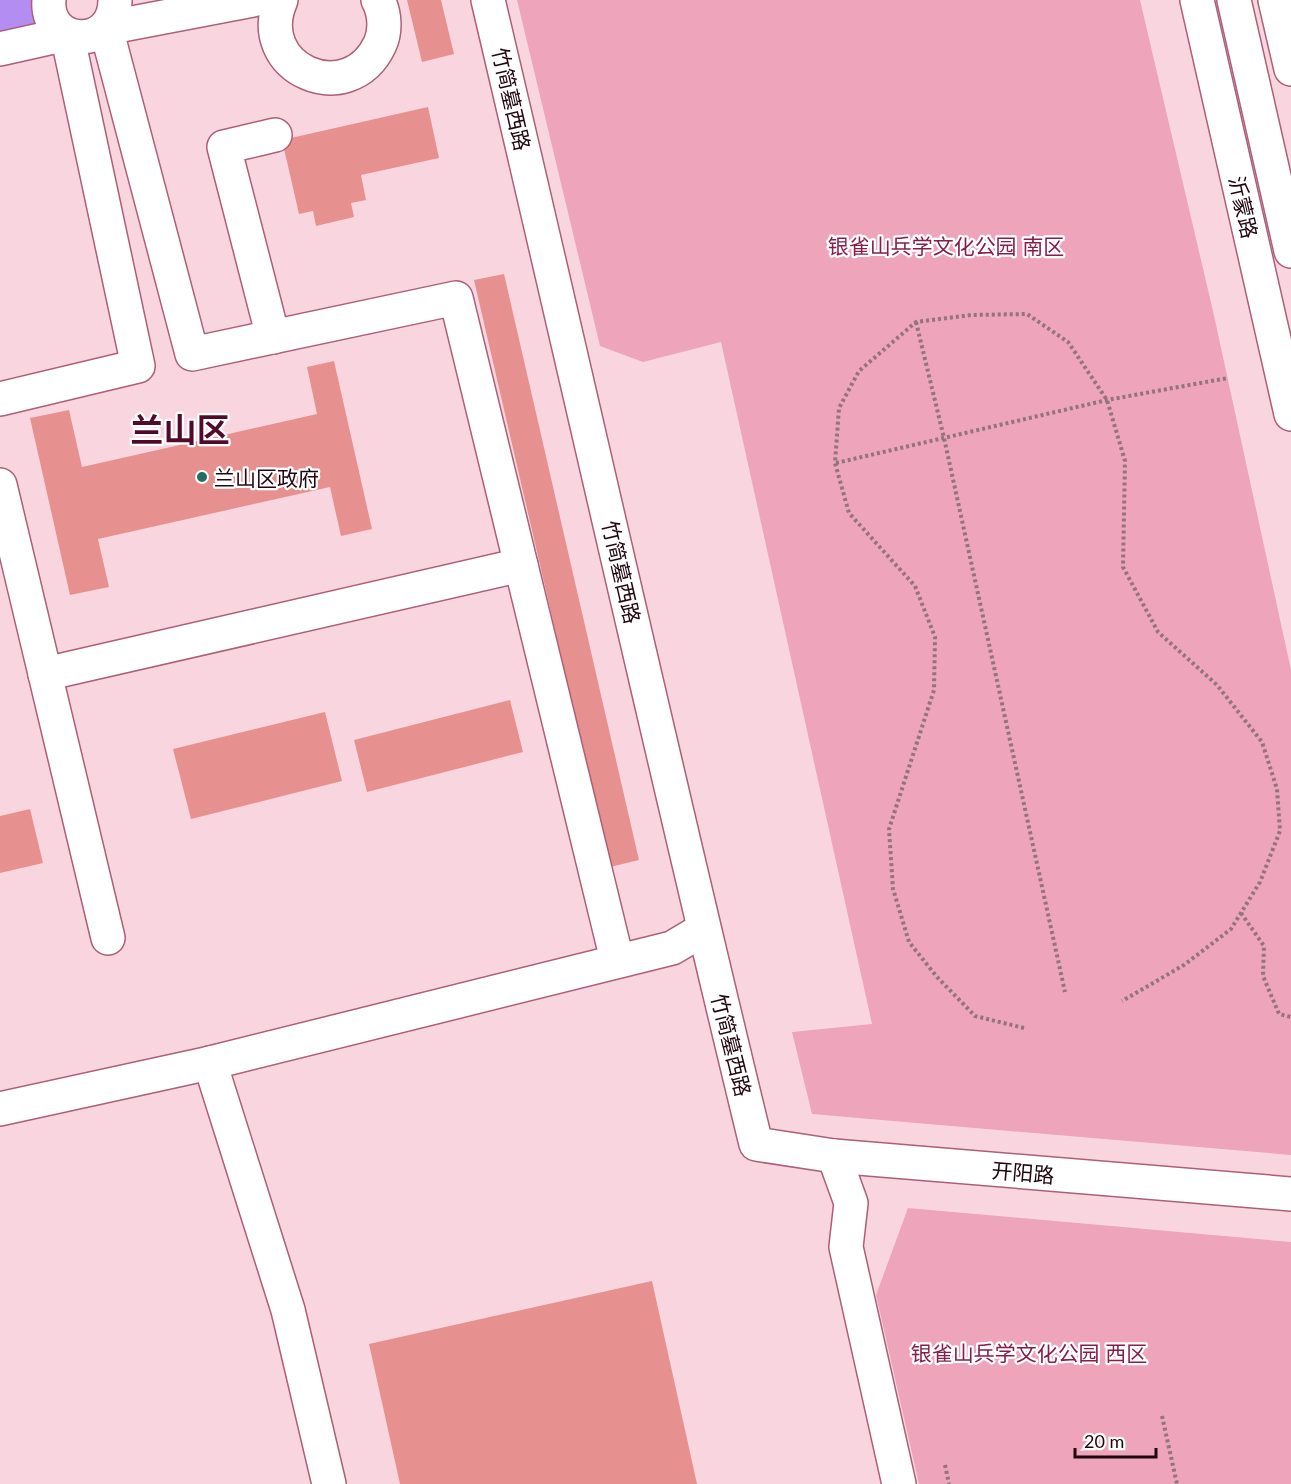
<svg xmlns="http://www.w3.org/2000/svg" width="1291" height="1484" font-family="Lato,'Noto Sans SC',sans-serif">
<rect width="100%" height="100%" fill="#f9d6df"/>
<g fill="#eea5bb">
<path d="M517,0H1140L1213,311L1291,670V1155L812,1114L792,1032L872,1024L721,342L643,362L600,346Z"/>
<path d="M908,1208L1291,1242V1484H919L876,1295Z"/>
</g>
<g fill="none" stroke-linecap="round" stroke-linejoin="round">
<path stroke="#b38df1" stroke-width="48" d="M0,17L36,9"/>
</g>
<g fill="#e69190">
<path d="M407,0H441L454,54L422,62Z"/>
<path d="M428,107L439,158L361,175L366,200L351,203L354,217L316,226L313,211L299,214L282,140Z"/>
<path d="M504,274L639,860L610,867L474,280Z"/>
<path d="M334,361L372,529L341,536L330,487L98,539L109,587L70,595L30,418L69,410L82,467L317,414L307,367Z"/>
<path d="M510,700L523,752L367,792L354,740Z"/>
<path d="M325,712L342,781L191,819L173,749Z"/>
<path d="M30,809L43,863L0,873V816Z"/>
<path d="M652,1281L697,1484H400L369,1344Z"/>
</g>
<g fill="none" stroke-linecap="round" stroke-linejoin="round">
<defs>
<g id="minor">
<path d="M49,0C45,47 115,51 115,0"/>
<path d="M253,0L106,28L192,354L456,298L617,960"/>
<path d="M281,0C251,69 349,111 380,44C386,31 385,13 378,0"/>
<path d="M488,0C578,381 663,763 756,1144L834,1156L1291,1194"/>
<path d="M1234,0L1291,251"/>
<path d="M0,49L67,34L138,366L0,399"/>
<path d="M273,337L224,147L275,135"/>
<path d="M0,485L108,938"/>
<path d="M45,674L521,565"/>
<path d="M210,1063L288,1310L329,1484"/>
<path d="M0,1109L210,1063L672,948L704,929"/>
<path d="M834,1156L851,1203L846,1247L899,1484"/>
</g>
<g id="major">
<path d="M1197,0L1291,414"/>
<path d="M1275,0L1291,69"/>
</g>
</defs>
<use href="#minor" stroke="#ac5f77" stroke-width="36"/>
<use href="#major" stroke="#ac5f77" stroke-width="36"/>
<g stroke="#93737d" stroke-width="4" stroke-dasharray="3 3" stroke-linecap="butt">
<path d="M916,322L944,438L1065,992"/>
<path d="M836,463L1107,400L1228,378"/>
<path d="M1241,913L1264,946L1263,976L1279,1014L1291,1017"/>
<path d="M1024,1028L975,1016L937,977L909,942L893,889L889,829L934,690L935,637L915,586L849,513L835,463L839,408L859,371L916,322L971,315L1027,314L1068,342L1107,400L1125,461L1123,567L1158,632L1217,685L1262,742L1277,789L1280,831L1260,882L1231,929L1184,965L1122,1001"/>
<path d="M1162,1416L1177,1484"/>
<path d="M945,1465L949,1484"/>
</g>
<use href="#minor" stroke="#fff" stroke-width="33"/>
<use href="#major" stroke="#fff" stroke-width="33"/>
</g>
<circle fill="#266c61" stroke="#fff" stroke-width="2" cx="202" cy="477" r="6"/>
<g text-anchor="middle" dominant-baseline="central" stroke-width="4.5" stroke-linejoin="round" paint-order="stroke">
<g font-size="21" fill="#21050f" stroke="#fff">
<text transform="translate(512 99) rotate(77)">竹简墓西路</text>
<text transform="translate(1244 207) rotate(77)">沂蒙路</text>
<text transform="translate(622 572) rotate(77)">竹简墓西路</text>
<text transform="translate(732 1045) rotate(76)">竹简墓西路</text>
<text transform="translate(1023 1172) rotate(5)">开阳路</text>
</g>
<g font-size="21" fill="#851f49" stroke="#fff">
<text x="946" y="245">银雀山兵学文化公园 南区</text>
<text x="1029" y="1352">银雀山兵学文化公园 西区</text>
</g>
<g font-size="21" fill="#21050f" stroke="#fff" text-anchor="start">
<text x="214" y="477">兰山区政府</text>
</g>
<g font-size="33" font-weight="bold" fill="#510b29" stroke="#fff">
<text x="180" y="429">兰山区</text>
</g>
</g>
<path d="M1075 1448v9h81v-9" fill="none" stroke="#21050f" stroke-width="3"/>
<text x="1084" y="1448" font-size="18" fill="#21050f" stroke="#ffffff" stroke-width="4.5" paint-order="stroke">20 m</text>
</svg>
